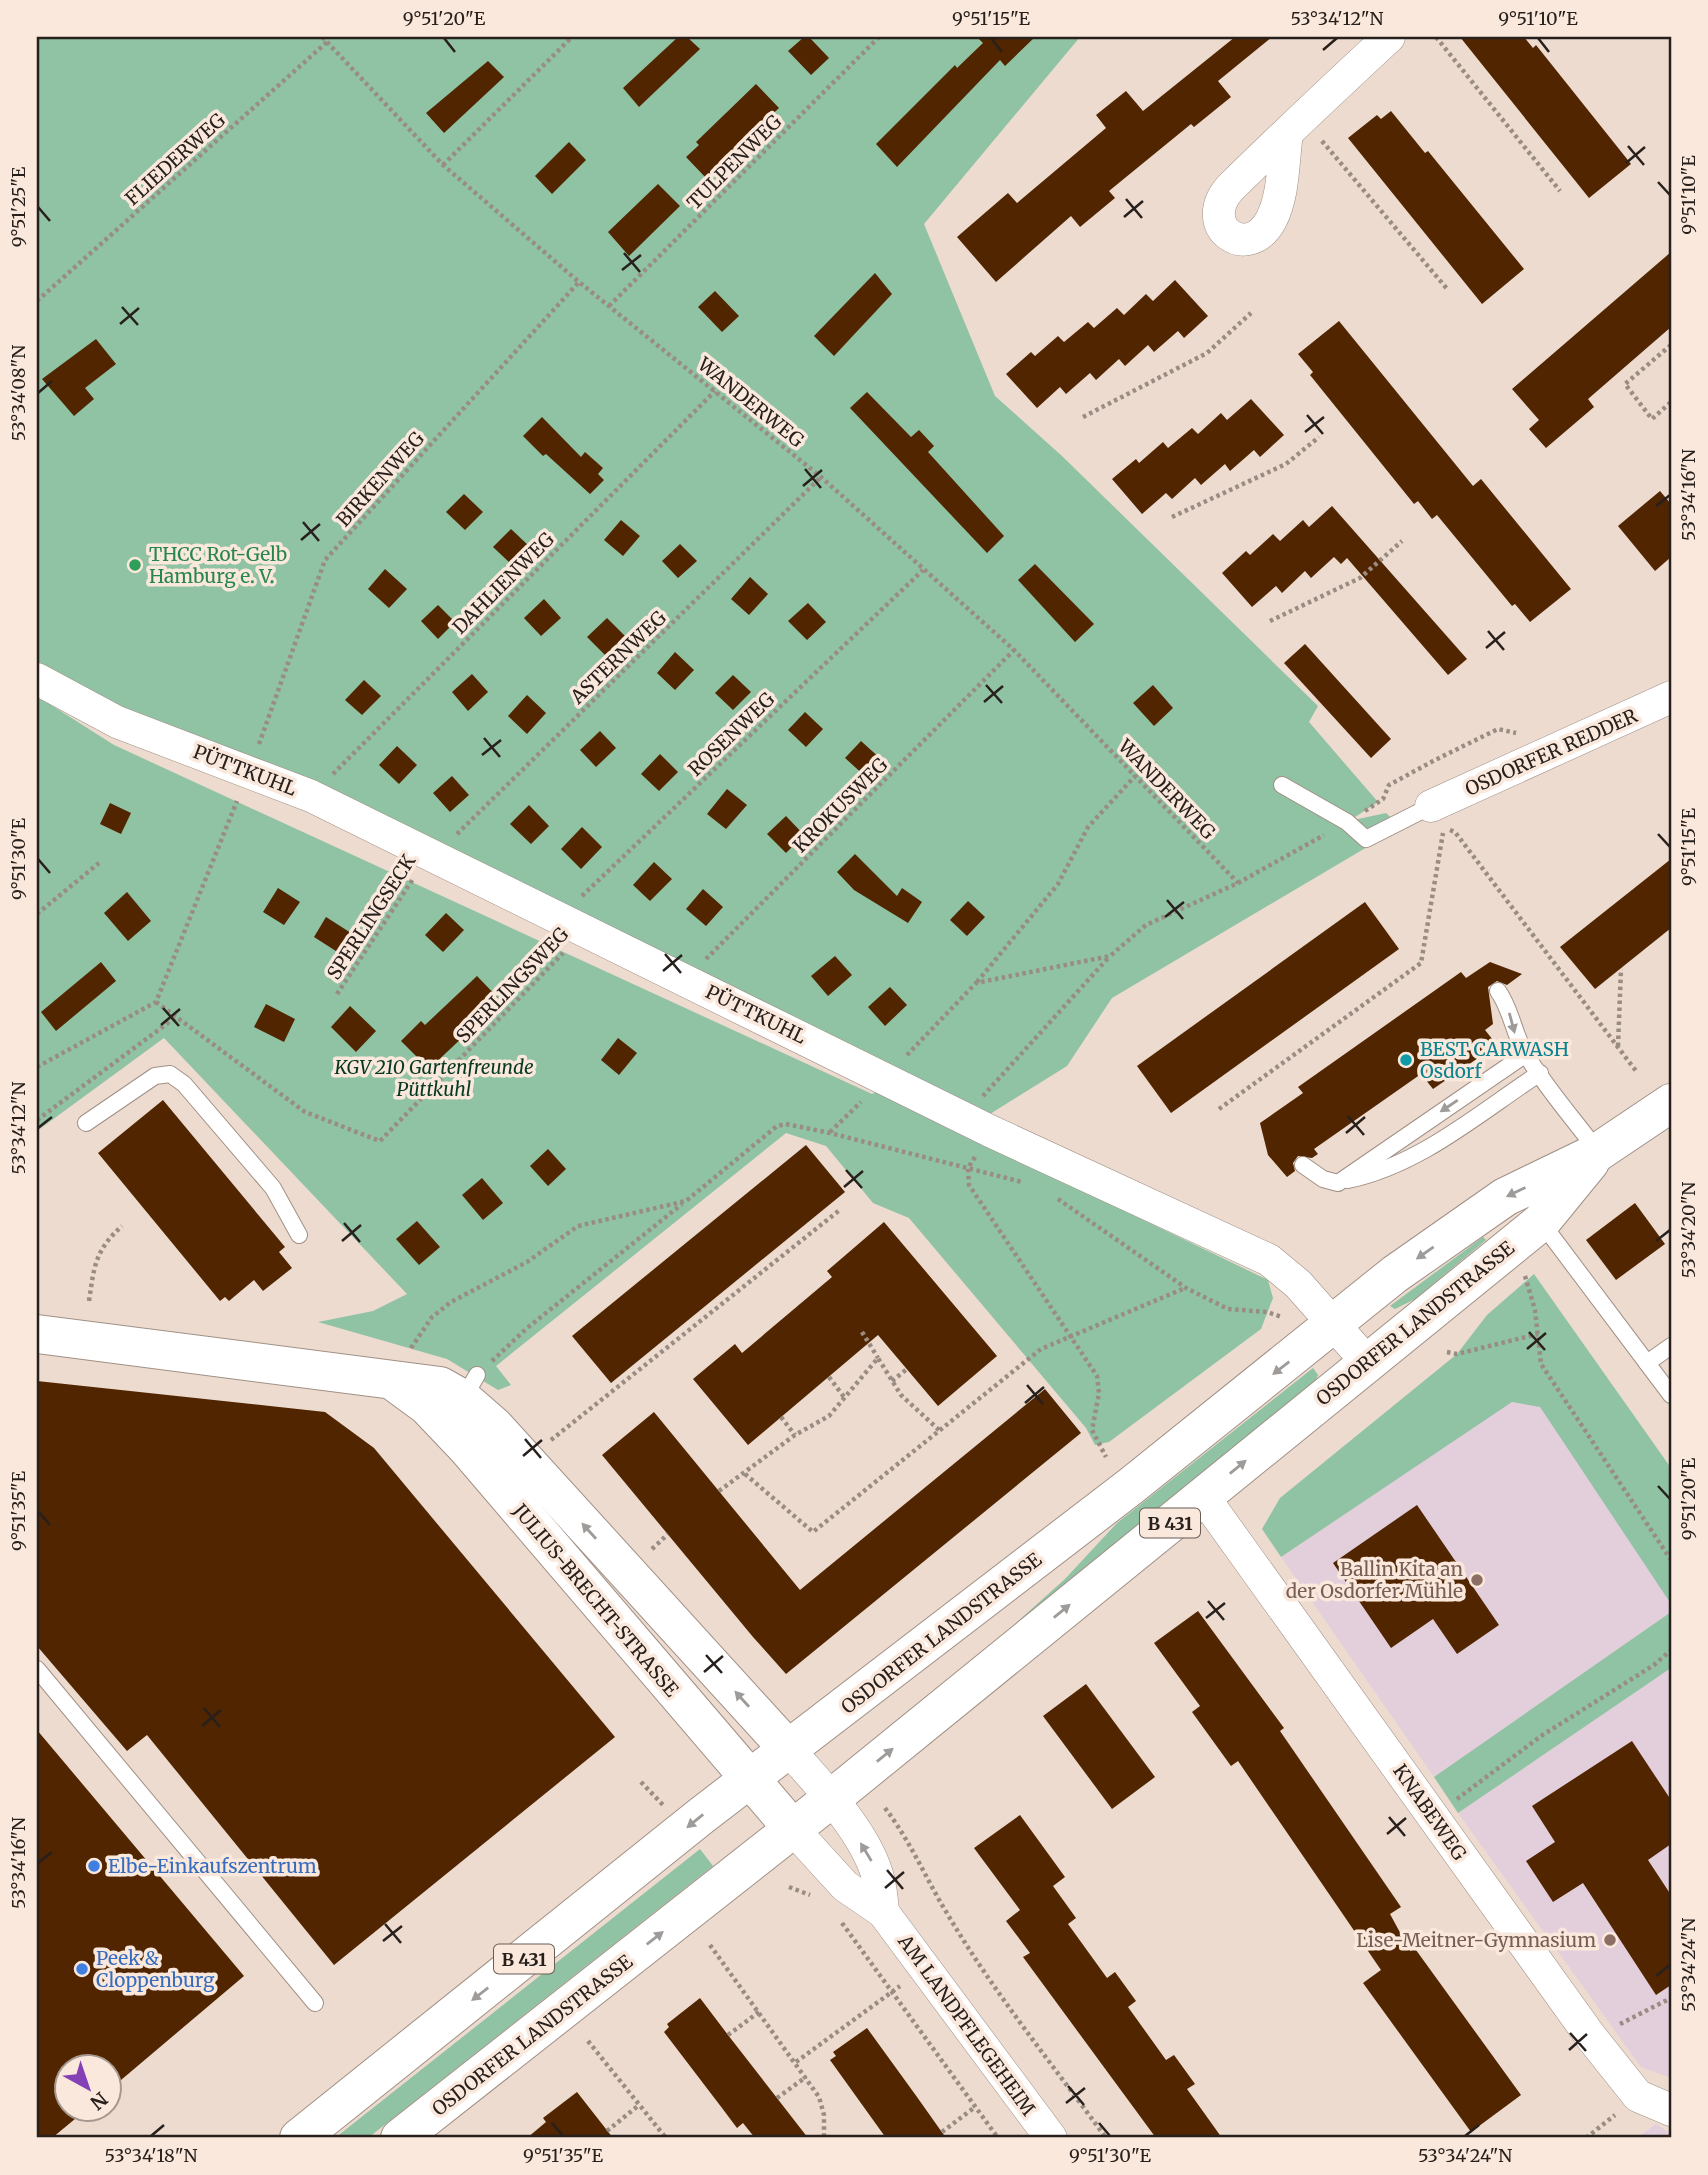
<svg xmlns="http://www.w3.org/2000/svg" width="1708" height="2175" font-family="Merriweather,serif">
<rect width="100%" height="100%" fill="#eddbcf"/>
<g fill="#e3cedc">
<path d="M1511,1402L1540,1407L1671,1603V1612L1434,1777L1281,1557Z"/>
<path d="M1671,1668V2078L1641,2067L1458,1813Z"/>
<path d="M1656,2124L1671,2134V2138H1637Z"/>
</g>
<g fill="#90c2a4">
<path d="M37,37H1080L924,224L995,396L1062,456L1318,706L1309,722L1378,802L1349,821L1386,813L1401,827L1112,998L1067,1066L961,1132L1268,1280L1273,1298L1261,1329L1109,1442L1095,1445L1086,1428L909,1218L873,1203L826,1146L786,1133L496,1366L511,1385L498,1390L447,1359L318,1322L373,1311L407,1294L164,1038L37,1131V696L114,745L872,1094L894,1081L37,679Z"/>
<path d="M1483,1237L1486,1240L1415,1299L1395,1309L1390,1306Z"/>
<path d="M1534,1274L1671,1468V1604L1540,1407L1512,1402L1281,1557L1262,1529L1280,1498L1457,1354L1487,1315Z"/>
<path d="M1313,1368L1318,1375L1315,1383L891,1732L887,1728L1007,1631L1065,1579L1117,1523Z"/>
<path d="M1671,1612V1668L1458,1813L1434,1777Z"/>
<path d="M700,1849L713,1866L368,2138H335Z"/>
</g>
<g fill="#502500">
<path d="M678,37H687L700,49L639,107L623,88Z"/>
<path d="M804,37H809L829,58L811,75L788,51Z"/>
<path d="M977,37H1035L1005,66L1000,60L897,167L876,144L955,65L957,68L983,43Z"/>
<path d="M1235,37H1272L1218,81L1231,97L1194,127L1191,124L1109,191L1115,198L1080,227L1071,216L996,282L957,237L1008,193L1017,203L1106,128L1096,115L1126,91L1143,111Z"/>
<path d="M1460,37H1524L1533,48L1536,45L1631,164L1589,198Z"/>
<path d="M488,61L504,77L444,133L426,113Z"/>
<path d="M756,84L779,108L706,178L686,157L699,145L696,142Z"/>
<path d="M1391,111L1425,153L1428,151L1524,269L1482,304L1348,138L1377,115L1381,119Z"/>
<path d="M569,142L586,160L552,194L535,176Z"/>
<path d="M658,184L680,206L629,256L608,232Z"/>
<path d="M1671,252V327L1588,399L1594,407L1546,448L1529,429L1539,420L1512,389Z"/>
<path d="M875,273L892,294L834,356L814,336Z"/>
<path d="M1175,280L1208,316L1184,338L1178,331L1154,352L1148,345L1125,366L1119,359L1096,380L1090,373L1066,394L1060,387L1037,408L1006,374L1031,352L1035,356L1058,336L1064,342L1088,322L1094,328L1117,308L1124,315L1146,294L1153,301Z"/>
<path d="M715,291L739,316L722,332L698,307Z"/>
<path d="M1339,321L1473,486L1481,479L1571,589L1530,622L1515,604L1512,606L1437,515L1432,519L1418,501L1414,504L1310,375L1313,372L1298,354Z"/>
<path d="M96,339L116,364L85,388L94,399L74,416L42,379Z"/>
<path d="M867,392L911,437L919,430L934,446L928,452L1004,536L987,553L850,408Z"/>
<path d="M1251,399L1284,435L1260,457L1254,450L1230,471L1225,464L1201,485L1195,478L1172,499L1166,493L1142,514L1112,479L1136,459L1139,463L1163,442L1168,448L1192,428L1198,434L1221,413L1227,420Z"/>
<path d="M542,417L581,457L585,452L603,468L598,474L604,480L590,494L546,454L543,456L523,436Z"/>
<path d="M1660,491L1671,504V557L1655,571L1618,526Z"/>
<path d="M464,494L483,512L465,530L446,512Z"/>
<path d="M1332,506L1467,659L1448,675L1347,558L1341,564L1334,557L1311,578L1305,571L1282,593L1276,586L1252,607L1222,573L1246,551L1250,555L1273,534L1280,541L1303,520L1309,527Z"/>
<path d="M621,520L640,536L623,556L604,540Z"/>
<path d="M511,529L529,546L512,565L493,547Z"/>
<path d="M680,544L697,561L678,578L662,561Z"/>
<path d="M1035,564L1094,624L1075,642L1018,580Z"/>
<path d="M385,569L407,589L389,608L368,589Z"/>
<path d="M750,577L768,594L749,615L731,599Z"/>
<path d="M544,599L561,618L541,636L524,618Z"/>
<path d="M808,603L826,622L807,640L788,621Z"/>
<path d="M438,605L455,622L438,639L421,621Z"/>
<path d="M607,618L625,636L605,655L587,637Z"/>
<path d="M1305,644L1391,739L1371,758L1284,663Z"/>
<path d="M675,652L694,670L675,690L657,673Z"/>
<path d="M472,674L488,692L468,711L452,692Z"/>
<path d="M733,675L751,692L733,710L715,693Z"/>
<path d="M364,680L381,696L362,715L345,700Z"/>
<path d="M1153,685L1173,708L1154,726L1133,703Z"/>
<path d="M527,695L546,713L527,734L508,716Z"/>
<path d="M805,712L823,729L806,747L788,730Z"/>
<path d="M600,731L616,748L596,767L580,750Z"/>
<path d="M861,741L882,760L866,777L845,758Z"/>
<path d="M397,746L417,765L399,784L379,765Z"/>
<path d="M660,754L678,772L659,791L641,774Z"/>
<path d="M452,776L469,795L450,812L433,793Z"/>
<path d="M727,789L747,805L726,829L707,814Z"/>
<path d="M110,803L131,813L121,834L100,824Z"/>
<path d="M529,805L549,826L531,844L510,824Z"/>
<path d="M786,816L804,835L786,853L767,834Z"/>
<path d="M582,827L602,847L581,869L561,849Z"/>
<path d="M855,854L897,896L902,888L922,902L908,923L854,890L837,872Z"/>
<path d="M1671,859V928L1595,989L1560,947Z"/>
<path d="M654,862L672,879L650,901L633,885Z"/>
<path d="M278,888L300,902L284,925L263,912Z"/>
<path d="M703,889L723,907L706,926L686,909Z"/>
<path d="M127,892L151,921L128,941L104,913Z"/>
<path d="M968,901L985,917L967,936L950,920Z"/>
<path d="M1365,902L1399,949L1171,1113L1137,1066Z"/>
<path d="M446,913L464,930L443,952L425,935Z"/>
<path d="M326,917L351,933L339,953L314,937Z"/>
<path d="M835,956L852,975L828,996L811,976Z"/>
<path d="M101,962L116,981L56,1031L41,1012Z"/>
<path d="M1490,962L1522,974L1507,985L1497,981L1488,987L1493,1024L1485,1030L1497,1045L1433,1089L1421,1074L1314,1149L1318,1154L1312,1158L1298,1156L1293,1163L1295,1171L1287,1177L1268,1155L1260,1123L1303,1093L1298,1087L1461,972L1466,978Z"/>
<path d="M477,976L501,1001L429,1069L401,1041L421,1021L425,1025Z"/>
<path d="M890,987L907,1005L885,1026L868,1007Z"/>
<path d="M266,1004L295,1019L284,1042L254,1027Z"/>
<path d="M350,1006L376,1031L356,1052L331,1027Z"/>
<path d="M618,1038L637,1053L619,1075L601,1060Z"/>
<path d="M163,1100L285,1247L279,1252L292,1268L263,1291L254,1280L229,1301L225,1297L220,1301L98,1153Z"/>
<path d="M806,1145L845,1192L611,1383L572,1336Z"/>
<path d="M548,1149L566,1169L548,1186L530,1166Z"/>
<path d="M482,1178L503,1203L483,1220L462,1195Z"/>
<path d="M1635,1203L1665,1244L1616,1280L1586,1240Z"/>
<path d="M417,1221L440,1247L419,1265L396,1239Z"/>
<path d="M884,1222L997,1356L938,1406L878,1335L748,1445L693,1379L735,1344L742,1353L832,1277L827,1271Z"/>
<path d="M37,1381L325,1412L374,1448L615,1737L334,1965L147,1735L127,1751L37,1646Z"/>
<path d="M1045,1389L1081,1433L786,1674L753,1637L602,1455L654,1412L800,1590Z"/>
<path d="M1417,1505L1499,1625L1457,1654L1433,1619L1391,1648L1333,1563Z"/>
<path d="M1198,1611L1284,1728L1280,1731L1401,1907L1390,1914L1410,1951L1416,1950L1521,2095L1471,2132L1363,1983L1381,1970L1238,1761L1231,1766L1192,1712L1200,1706L1154,1643Z"/>
<path d="M1086,1684L1155,1777L1112,1809L1043,1716Z"/>
<path d="M37,1730L244,1976L108,2091V2067H66V2109H87L52,2138H37Z"/>
<path d="M1632,1741L1671,1800V1844L1648,1860L1671,1895V1985L1656,1995L1583,1883L1553,1902L1526,1861L1555,1842L1532,1806Z"/>
<path d="M1020,1815L1065,1877L1053,1886L1076,1918L1068,1924L1107,1978L1115,1972L1136,2001L1128,2007L1166,2060L1174,2055L1195,2084L1187,2089L1222,2138H1156L1023,1957L1030,1953L1006,1921L1020,1910L974,1848Z"/>
<path d="M700,1998L728,2035L808,2138H755L743,2123L737,2128L722,2108L664,2032L669,2027L667,2024Z"/>
<path d="M867,2028L917,2097L946,2138H886L830,2060L836,2056L833,2052Z"/>
<path d="M577,2092L613,2138H527L546,2122L543,2118Z"/>
</g>
<g fill="none" stroke-linecap="round" stroke-linejoin="round">
<defs>
<g id="service">
<path d="M1282,785L1347,822L1366,839L1431,806"/>
<path d="M1498,991C1511,1009 1513,1031 1524,1051C1544,1086 1574,1119 1598,1152"/>
<path d="M86,1123L155,1076L170,1074L184,1084L273,1188L299,1235"/>
<path d="M1303,1165L1323,1179L1338,1183L1526,1054"/>
<path d="M1348,1180C1420,1165 1479,1113 1540,1073"/>
<path d="M1541,1222L1671,1395"/>
<path d="M1647,1363L1671,1346"/>
<path d="M463,1399L477,1375"/>
<path d="M37,1669L315,2003"/>
</g>
<g id="minor">
<path d="M1287,133C1283,160 1284,196 1271,220C1248,263 1196,227 1230,188C1282,137 1335,87 1389,37"/>
<path d="M37,679L117,722L311,796L990,1131L1269,1260L1298,1284L1367,1362"/>
<path d="M1431,806L1671,697"/>
<path d="M1203,1496L1591,2037L1638,2096L1671,2110"/>
<path d="M788,1749C819,1784 863,1829 877,1874C881,1886 882,1899 883,1912"/>
<path d="M793,1829L845,1886L883,1912L1051,2138"/>
</g>
<g id="tertiary">
<path d="M37,1334L440,1386L463,1399L494,1426L788,1749"/>
<path d="M393,1381L427,1406L467,1448L793,1829"/>
</g>
<g id="primary">
<path d="M299,2138L701,1816L1131,1486L1395,1274L1505,1197L1598,1152L1671,1103"/>
<path d="M400,2138L832,1798L1541,1222L1590,1162"/>
</g>
</defs>
<use href="#service" stroke="#a19085" stroke-width="18"/>
<use href="#minor" stroke="#a19085" stroke-width="33"/>
<use href="#tertiary" stroke="#a19085" stroke-width="40"/>
<use href="#primary" stroke="#a19085" stroke-width="40"/>
<g stroke="#998c83" stroke-width="4.5" stroke-dasharray="3.5 3.5" stroke-linecap="butt">
<path d="M1436,37L1560,191"/>
<path d="M327,42L443,165L579,282L821,477L1014,650L1238,883"/>
<path d="M1322,141L1448,290"/>
<path d="M443,165L572,37"/>
<path d="M37,301L327,42L322,37"/>
<path d="M609,306L879,37"/>
<path d="M1671,345L1625,384L1652,419L1671,402"/>
<path d="M1083,417L1207,353L1251,313"/>
<path d="M1172,517L1286,464L1319,437"/>
<path d="M1270,621L1360,578L1402,541"/>
<path d="M259,744L325,560L579,282"/>
<path d="M333,774L715,391"/>
<path d="M37,789L38,788"/>
<path d="M1365,811L1383,799L1389,785L1435,760L1498,729L1516,733"/>
<path d="M1450,830L1455,832L1636,1071"/>
<path d="M457,834L821,477"/>
<path d="M582,896L923,570"/>
<path d="M37,914L99,863"/>
<path d="M1670,929L1671,930"/>
<path d="M706,959L1014,650"/>
<path d="M977,982L1058,884L1088,827L1135,776"/>
<path d="M337,994L413,879"/>
<path d="M156,1002L305,1112L380,1141L563,953"/>
<path d="M1618,1046L1621,969"/>
<path d="M907,1055L976,983L1110,956L1146,925L1238,883L1324,835"/>
<path d="M37,1067L156,1002L237,801"/>
<path d="M983,1096L1109,957"/>
<path d="M1219,1109L1421,963L1443,833"/>
<path d="M37,1120L176,1017"/>
<path d="M830,1132L861,1102"/>
<path d="M975,1157L968,1168L969,1185L1097,1376L1099,1393L1092,1430L1106,1457"/>
<path d="M1058,1199L1186,1288L1228,1309L1267,1312L1282,1317"/>
<path d="M1525,1276L1535,1310L1541,1364L1671,1560"/>
<path d="M89,1301C94,1267 95,1250 122,1226"/>
<path d="M862,1332L878,1358"/>
<path d="M411,1348L432,1317L451,1302L527,1262L578,1226L686,1201L777,1126L786,1124L830,1133L1022,1182"/>
<path d="M1447,1352L1457,1354L1538,1334"/>
<path d="M492,1361L526,1329L682,1204"/>
<path d="M829,1377L844,1397"/>
<path d="M892,1381L907,1369"/>
<path d="M781,1417L795,1435"/>
<path d="M551,1440L841,1209"/>
<path d="M745,1474L813,1532L1041,1349L1185,1288"/>
<path d="M719,1491L795,1435L829,1416L878,1358L901,1395L939,1430"/>
<path d="M652,1549L668,1534"/>
<path d="M641,1782L663,1805"/>
<path d="M1457,1799L1541,1736L1654,1665L1671,1650"/>
<path d="M885,1808C911,1842 926,1879 948,1915C994,1993 1053,2065 1106,2138"/>
<path d="M789,1887L810,1895"/>
<path d="M842,1923L998,2138"/>
<path d="M710,1945L819,2097L824,2115V2138"/>
<path d="M1620,2024L1671,1998"/>
<path d="M728,2035L759,2012"/>
<path d="M588,2041L666,2138"/>
<path d="M796,2062L900,1986"/>
<path d="M777,2098L806,2077"/>
<path d="M607,2131L639,2105"/>
<path d="M942,2132L975,2107"/>
<path d="M1586,2138L1615,2115"/>
</g>
<use href="#service" stroke="#fff" stroke-width="16"/>
<use href="#minor" stroke="#fff" stroke-width="32"/>
<use href="#tertiary" stroke="#fff" stroke-width="38"/>
<use href="#primary" stroke="#fff" stroke-width="38"/>
</g>
<defs><path id="oneway-solid" d="M-6-.8H1V-3.2L6.5 0L1 3.2V.8H-6Z" transform="scale(1.75)"/></defs>
<g fill="#9e9b99">
<use href="#oneway-solid" transform="translate(1512 1023) rotate(75)"/>
<use href="#oneway-solid" transform="translate(1449 1106) rotate(146)"/>
<use href="#oneway-solid" transform="translate(1516 1192) rotate(154)"/>
<use href="#oneway-solid" transform="translate(1425 1253) rotate(145)"/>
<use href="#oneway-solid" transform="translate(1281 1368) rotate(142)"/>
<use href="#oneway-solid" transform="translate(1238 1467) rotate(-39)"/>
<use href="#oneway-solid" transform="translate(589 1531) rotate(-132)"/>
<use href="#oneway-solid" transform="translate(1062 1611) rotate(-39)"/>
<use href="#oneway-solid" transform="translate(742 1699) rotate(-132)"/>
<use href="#oneway-solid" transform="translate(885 1755) rotate(-39)"/>
<use href="#oneway-solid" transform="translate(695 1821) rotate(141)"/>
<use href="#oneway-solid" transform="translate(866 1852) rotate(-121)"/>
<use href="#oneway-solid" transform="translate(655 1938) rotate(-38)"/>
<use href="#oneway-solid" transform="translate(480 1994) rotate(142)"/>
</g>
<path fill="none" stroke="#27201c" stroke-width="2.5" d="M444,38L455,52M991,38L1002,52M1538,38L1549,52M1323,50L1337,38M1628,146L1644,165M1626,163L1645,147M1658,182L1670,195M1126,199L1142,218M38,207L50,221M1124,217L1143,201M624,253L640,272M622,270L641,255M122,307L138,325M120,324L139,308M38,393L52,381M1307,415L1323,434M1305,432L1324,417M805,469L821,488M803,486L822,470M1656,506L1670,495M303,522L319,541M301,540L320,524M1488,631L1504,650M1486,648L1505,632M986,685L1002,703M984,702L1003,686M484,738L500,757M482,755L501,740M1658,834L1670,847M38,859L50,873M1167,900L1183,919M1165,917L1184,902M665,954L681,973M663,971L682,955M163,1008L179,1026M161,1025L180,1009M1348,1116L1364,1135M38,1128L52,1117M1346,1133L1365,1117M846,1170L862,1188M844,1187L863,1171M344,1223L360,1242M342,1241L361,1225M1656,1241L1670,1230M1529,1332L1545,1350M1527,1349L1546,1333M1027,1385L1043,1404M1025,1403L1044,1387M525,1439L541,1458M523,1456L542,1440M1658,1486L1670,1499M38,1511L50,1525M1208,1601L1224,1620M1206,1618L1225,1603M706,1655L722,1673M704,1672L723,1656M204,1708L220,1727M202,1726L221,1710M1389,1817L1405,1836M1387,1834L1406,1818M38,1863L52,1852M887,1870L903,1889M885,1888L904,1872M385,1924L401,1943M383,1941L402,1926M1656,1976L1670,1965M1570,2033L1586,2051M1569,2050L1587,2034M1068,2086L1084,2105M1066,2103L1085,2088M552,2123L563,2136M1099,2123L1110,2136M151,2136L164,2125M1465,2136L1479,2125"/>
<circle fill="#2e9e5b" stroke="#fbe8dc" stroke-width="2.5" cx="135" cy="565" r="7"/>
<circle fill="#0f9aa8" stroke="#fbe8dc" stroke-width="2.5" cx="1406" cy="1060" r="7"/>
<g fill="#8d6e63" stroke="#fbe8dc" stroke-width="2.5">
<circle cx="1477" cy="1580" r="7"/>
<circle cx="1610" cy="1940" r="7"/>
</g>
<g fill="#3f7fe0" stroke="#fbe8dc" stroke-width="2.5">
<circle cx="94" cy="1866" r="7"/>
<circle cx="82" cy="1969" r="7"/>
</g>
<g text-anchor="middle" dominant-baseline="central" stroke-width="7" stroke-linejoin="round" paint-order="stroke">
<g fill="#fbe8dc" stroke="#675c56" stroke-width="2">
<rect x="1140" y="1508.5" width="60" height="29" rx="5"/>
<rect x="494" y="1944.5" width="60" height="29" rx="5"/>
</g>
<g font-size="18" font-weight="bold" fill="#27201c">
<text x="1170" y="1523">B 431</text>
<text x="524" y="1959">B 431</text>
</g>
<g font-size="19" fill="#27201c" stroke="#fbe8dc">
<text transform="translate(175 159) rotate(-42)">FLIEDERWEG</text>
<text transform="translate(734 162) rotate(-45)">TULPENWEG</text>
<text transform="translate(751 402) rotate(39)">WANDERWEG</text>
<text transform="translate(380 479) rotate(-48)">BIRKENWEG</text>
<text transform="translate(503 583) rotate(-45)">DAHLIENWEG</text>
<text transform="translate(618 657) rotate(-44)">ASTERNWEG</text>
<text transform="translate(731 734) rotate(-44)">ROSENWEG</text>
<text transform="translate(1551 752) rotate(-24)">OSDORFER REDDER</text>
<text transform="translate(245 770) rotate(21)">PÜTTKUHL</text>
<text transform="translate(1167 789) rotate(46)">WANDERWEG</text>
<text transform="translate(840 805) rotate(-45)">KROKUSWEG</text>
<text transform="translate(371 917) rotate(-57)">SPERLINGSECK</text>
<text transform="translate(512 985) rotate(-46)">SPERLINGSWEG</text>
<text transform="translate(756 1014) rotate(26)">PÜTTKUHL</text>
<text transform="translate(1415 1323) rotate(-39)">OSDORFER LANDSTRASSE</text>
<text transform="translate(596 1600) rotate(50)">JULIUS-BRECHT-STRASSE</text>
<text transform="translate(941 1633) rotate(-38)">OSDORFER LANDSTRASSE</text>
<text transform="translate(1430 1812) rotate(55)">KNABEWEG</text>
<text transform="translate(967 2025) rotate(54)">AM LANDPFLEGEHEIM</text>
<text transform="translate(532 2035) rotate(-38)">OSDORFER LANDSTRASSE</text>
</g>
<g font-size="19" fill="#27864d" stroke="#fbe8dc" text-anchor="start">
<text x="149" y="554">THCC Rot-Gelb<tspan x="149" dy="22">Hamburg e. V.</tspan></text>
</g>
<g font-size="19" fill="#0d838f" stroke="#fbe8dc" text-anchor="start">
<text x="1420" y="1049">BEST CARWASH<tspan x="1420" dy="22">Osdorf</tspan></text>
</g>
<g font-size="19" font-style="italic" fill="#063922" stroke="#fbe8dc">
<text x="434" y="1067">KGV 210 Gartenfreunde<tspan x="434" dy="22">Püttkuhl</tspan></text>
</g>
<g font-size="19" fill="#785e54" stroke="#fbe8dc" text-anchor="end">
<text x="1463" y="1569">Ballin Kita an<tspan x="1463" dy="22">der Osdorfer Mühle</tspan></text>
<text x="1596" y="1940">Lise-Meitner-Gymnasium</text>
</g>
<g font-size="19" fill="#366cbe" stroke="#fbe8dc" text-anchor="start">
<text x="108" y="1866">Elbe-Einkaufszentrum</text>
<text x="96" y="1958">Peek &amp;<tspan x="96" dy="22">Cloppenburg</tspan></text>
</g>
</g>
<rect width="1708" height="2175" fill="none" stroke="#fbe8dc" stroke-width="77"/>
<g transform="translate(88 2088) rotate(140)"><circle r="33" fill="#fbe8dc" stroke="#a6988f" stroke-width="2"/>
<path d="M0-5L12 26L0 18L-12 26Z" fill="#8341b5"/>
<text y="-10" font-size="19" font-weight="bold" text-anchor="middle" fill="#27201c">N</text>
</g>
<rect x="38" y="38" width="1632" height="2098" fill="none" stroke="#27201c" stroke-width="2.5"/>
<g font-size="18" text-anchor="middle" fill="#27201c">
<text x="444" y="25">9°51'20"E</text>
<text x="991" y="25">9°51'15"E</text>
<text x="1337" y="25">53°34'12"N</text>
<text x="1538" y="25">9°51'10"E</text>
<text transform="translate(1689 195) rotate(-90)" y="6">9°51'10"E</text>
<text transform="translate(19 207) rotate(-90)" y="6">9°51'25"E</text>
<text transform="translate(19 393) rotate(-90)" y="6">53°34'08"N</text>
<text transform="translate(1689 495) rotate(-90)" y="6">53°34'16"N</text>
<text transform="translate(1689 847) rotate(-90)" y="6">9°51'15"E</text>
<text transform="translate(19 859) rotate(-90)" y="6">9°51'30"E</text>
<text transform="translate(19 1128) rotate(-90)" y="6">53°34'12"N</text>
<text transform="translate(1689 1230) rotate(-90)" y="6">53°34'20"N</text>
<text transform="translate(1689 1499) rotate(-90)" y="6">9°51'20"E</text>
<text transform="translate(19 1511) rotate(-90)" y="6">9°51'35"E</text>
<text transform="translate(19 1863) rotate(-90)" y="6">53°34'16"N</text>
<text transform="translate(1689 1965) rotate(-90)" y="6">53°34'24"N</text>
<text x="151" y="2162">53°34'18"N</text>
<text x="563" y="2162">9°51'35"E</text>
<text x="1110" y="2162">9°51'30"E</text>
<text x="1465" y="2162">53°34'24"N</text>
</g>
</svg>
